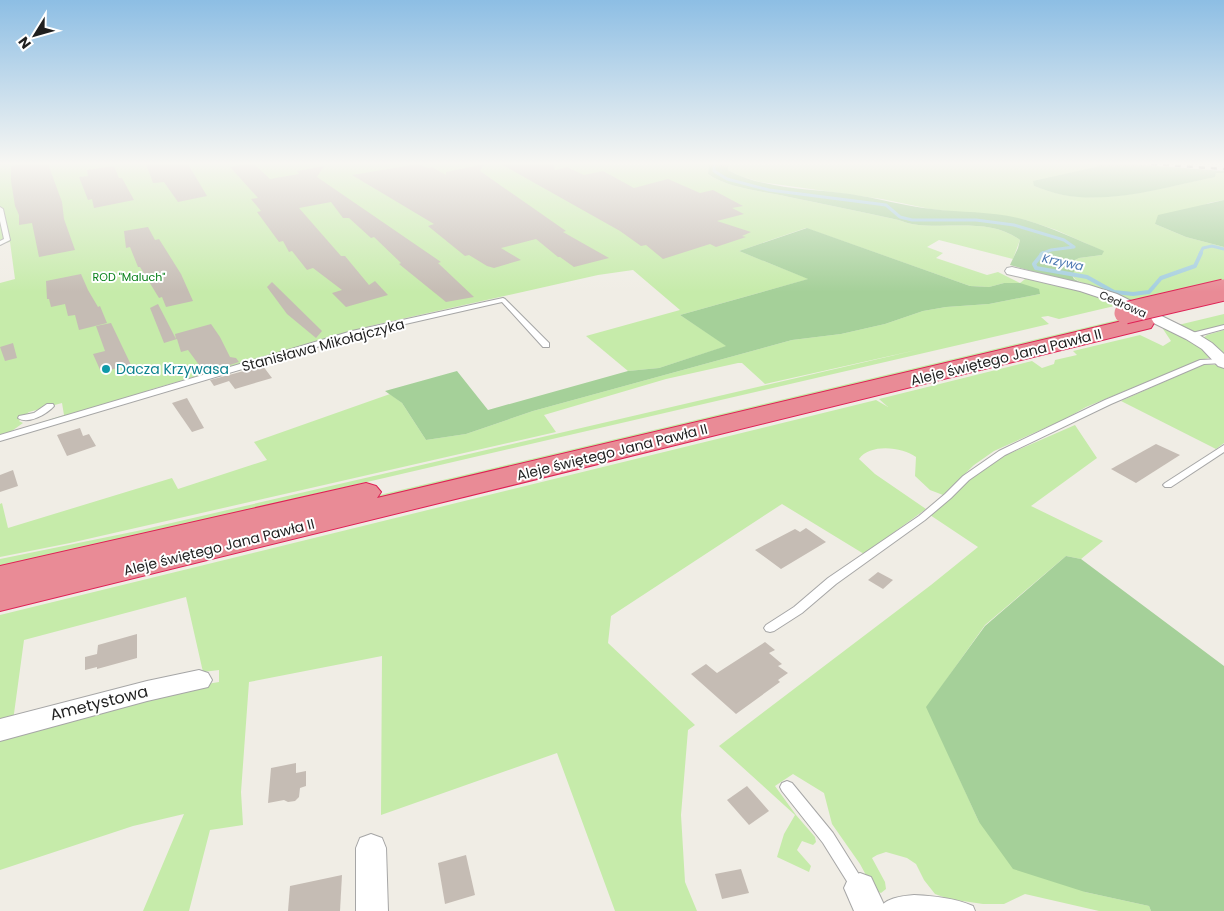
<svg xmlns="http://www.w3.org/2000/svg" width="1224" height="911" font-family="Poppins,sans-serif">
<rect width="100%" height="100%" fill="#f0ede5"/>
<g fill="#c6ebaa">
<path d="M0,164H589C629,166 669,164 709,164L708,174C730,189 763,191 789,197C823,204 859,211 894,219C900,220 906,223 912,224C947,230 989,217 1020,240L1013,259L939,240L927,247L943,253L936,258L987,275L998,272L1020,283L1029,276L1123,304L1059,319L1048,316L1041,317L1049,324L0,567V559L137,531L921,349L765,384L742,363H738L666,379L544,415L556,432L70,543L0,557V504L2,503L8,528L172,478L178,489L267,460L254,442L390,394L402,403L426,440L466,434L533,411L792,340L841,334L885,324L923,311L946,307L989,304L1040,294L1004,283L989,287L970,286L806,228L739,251L809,279L680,315L727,346L659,368L628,371L586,336L680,310L633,270L598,275L370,326L149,390L141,396L38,425L36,424L64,415L62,403L29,412L19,421L23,423L9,433L0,436V283L15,279L10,242L0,244Z"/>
<path d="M1097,164L1096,167L1034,186C1044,189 1054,193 1064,195C1114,203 1165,187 1214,177L1216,173H1224V200L1209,203L1155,224L1186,237L1224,247V280L1129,303L1091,288L1075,279L1072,275L1073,261L1079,258L1102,255L1103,251L1056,230L1026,220L930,209L882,199L760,182L740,176L728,170L727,165Z"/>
<path d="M1224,314V325L1196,333L1174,326Z"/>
<path d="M1130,317L1135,319L0,591V585Z"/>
<path d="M1169,327L1187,336L1213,357L1200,360L1086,407L1065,419L994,451L974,465L943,495L930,490L915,476L916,457C903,447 870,443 859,459L875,474L926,509L864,554L782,504L611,616L608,643L695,725L688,730L681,815L685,882L697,911H615L557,753L381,815L382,656L249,682L241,792L243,825L210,830L189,911H143L184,814L133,826L0,870V734L147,694L219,682V670L203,672L186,597L24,640L13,721L0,725V615L876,400L888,407L879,399L1032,361L1042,368L1054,364L1055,360L1077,355L1073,351L1140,335L1163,346L1171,341L1163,329Z"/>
<path d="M1224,330V357L1202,339L1207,335Z"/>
<path d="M1204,364L1217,365L1224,369V443L1216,449L1121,401Z"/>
<path d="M1075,425L1097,458L1031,506L1103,541L1081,559L1066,556L985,625L927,707L979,822L1085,892L1149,906L1151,911H1099L1025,894L1004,904H983L949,899L935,894L924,880L916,864L907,858L886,852L877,855L872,858L885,882L886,889L881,893L874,890L860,864L832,824L824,793L793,774L775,786L796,815L815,837L816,842L813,845L802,841L797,850L811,866L809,872L777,857L784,834L795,815L719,746L931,585L978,547L930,515L970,479L1006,455Z"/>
</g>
<g fill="#a5d099">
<path d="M709,164H728V170C762,189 811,189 850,194C877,198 905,206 932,209C964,213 995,211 1026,220C1053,228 1078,240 1104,251L1102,255L1079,258L1073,261L1075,270L1072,275L1074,279L1091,288L1010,265L1018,248L1020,240C989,217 947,230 912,224C906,223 900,220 894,219C859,211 823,204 789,197C763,191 730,189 708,174Z"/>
<path d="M1097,164H1132L1224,171V173H1216L1215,177C1166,187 1113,204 1063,195C1053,193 1043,189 1034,186L1033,181L1096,167Z"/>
<path d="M1224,200V247L1186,237L1155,224L1158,215Z"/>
<path d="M807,228L970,286L989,287L1004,283H1020L1039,289L1040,294L989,304L946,307L923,311L885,324L841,334L792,340L533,411L466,434L426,440L402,403L385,391L457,371L488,410L628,371L659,368L726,346L680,315L808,279L739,251Z"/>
<path d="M1066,556L1081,559L1224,666V911H1151L1149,906L1085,892L1013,869L979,822L926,707L985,626Z"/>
</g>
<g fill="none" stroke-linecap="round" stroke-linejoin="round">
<g stroke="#a4cedf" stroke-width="3">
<path d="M714,164V171L727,179L769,190L886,205L900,217L912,220H976L1014,225L1064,240L1074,247L1051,250L1041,254"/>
<path d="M1200,254L1203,248L1212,246L1224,249"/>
</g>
<path stroke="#a4cedf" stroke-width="4" d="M1043,253L1034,264L1036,268L1087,277L1114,292L1133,294L1149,292L1161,278L1195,266L1201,253"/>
</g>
<g fill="#c5bcb4">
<path d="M25,164H48L62,202L64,219L75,250L39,257L32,223L19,225V215L15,206L11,181V166Z"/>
<path d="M146,164H188L207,196L178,202L164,182L153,183Z"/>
<path d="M246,164H254L270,179L299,174L297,171L324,166L317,177L441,262L438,263L474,297L446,302L399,264L401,263L374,237L371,238L349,218H343L331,202L299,208L341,256H345L369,285L375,281L388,295L346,307L332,293L342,290L313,268L307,270L292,251L289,252L283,241L279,242L257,212L261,211L251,199L258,198L230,167Z"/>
<path d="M418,164L428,168L432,167L446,175V172L484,164L480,171L566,231L563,232L609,258L574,267L560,257H558L536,239L501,248L521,260L494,268L487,266L469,255L465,256L428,226L434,224L352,175Z"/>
<path d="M501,164H554L555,170L567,167L584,175L603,171L634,188L668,179L700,193L713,190L743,206L732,208L744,214L717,221L751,232L742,236L746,237L716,247L710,244L663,259L646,245L641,246L620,231Z"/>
<path d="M114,166L119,178H122L134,200L94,208L92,199L88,200L79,177L88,176L87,170Z"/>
<path d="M148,227L155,240L159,239L181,274L193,301L166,307L162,297L159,298L140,267H138L130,247L126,248L124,231Z"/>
<path d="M81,274L88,290L98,307L100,306L107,323L79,330L75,315L68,316L65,304L51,307L49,299H47L46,281Z"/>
<path d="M272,282L322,331L316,338L287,314L267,287Z"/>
<path d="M158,304L176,339L175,334L211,324L220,337L230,357L236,358L239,362L205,373L188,350L181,352L177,339L164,343L150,308Z"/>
<path d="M111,323L131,365L101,372L93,354L105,351L96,326Z"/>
<path d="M13,343L17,358L5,361L0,347Z"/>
<path d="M263,366L272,378L235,389L229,381L214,386L210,380Z"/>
<path d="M187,398L204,428L192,432L172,403Z"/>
<path d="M80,428L83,436L89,434L96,446L67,456L57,435Z"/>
<path d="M1156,444L1180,455L1136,483L1111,469Z"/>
<path d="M13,470L18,486L0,492V475Z"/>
<path d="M806,528L826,542L781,569L755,550L795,529L800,532Z"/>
<path d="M878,572L893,580L883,589L868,580Z"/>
<path d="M137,634V658L97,669V667L85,670V657L97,654L98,645Z"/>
<path d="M765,642L775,650L769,653L782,664L778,666L788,673L778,680L780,682L736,714L691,674L706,664L717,673Z"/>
<path d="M296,763V773L306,771V786L300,788L299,797L295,801L288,802L284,800L268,803L271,768Z"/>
<path d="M747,786L769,811L749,825L727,800Z"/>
<path d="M466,855L475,895L445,904L438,863Z"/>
<path d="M741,869L749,893L722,899L715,874Z"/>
<path d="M342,875L340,911H288L290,886Z"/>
</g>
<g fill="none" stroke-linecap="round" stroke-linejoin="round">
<defs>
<g id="lane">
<path d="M0,207L3,209L10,240L0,245V241L4,239L0,221Z"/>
<path d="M503,298L505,299L549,343V347H543L502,302L357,335L0,441V435L352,331Z"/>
<path d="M1224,325V329L1191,338L1187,336L1188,334Z"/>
<path d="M1222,359H1224V363L1204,364L1111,404L1005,455L969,480L951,498L925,520L836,584L802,613L774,631L770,632L766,631L764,628L766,625L794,607L828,578L919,516L945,494L963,476L999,451L1105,400L1200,360Z"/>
<path d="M47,404H53L54,406C47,414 28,425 18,418L19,416L34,413Z"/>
<path d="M1224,445V452L1171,487H1165L1163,485L1165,483Z"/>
<path d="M787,781L792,783L833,833L863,881L865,886L863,891L858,893L853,891L823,843L782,791L780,787L782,783Z"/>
<path d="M914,895C934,896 955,898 973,906L975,911H878C883,898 902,896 914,895Z"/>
</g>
<g id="street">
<path d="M1012,267L1089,285L1117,294L1196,333L1212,343L1224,354V368L1218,366L1202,349L1186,339L1107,300L1080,291L1007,274L1005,271L1007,268Z"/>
<path d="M199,670L208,673L212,680L208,687L147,701L0,741V719L147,681Z"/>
<path d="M371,834L382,838L386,848L388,911H356V848L360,838Z"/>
<path d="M860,873L871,877L887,911H854L844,888L849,877Z"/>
</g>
<path id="highway" d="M1143,316L1151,318L1154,323L1151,328L0,611V566L366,483L376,486L381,492L377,498Z"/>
</defs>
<use href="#lane" stroke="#a6a6a6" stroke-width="2"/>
<use href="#street" stroke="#a6a6a6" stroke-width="2"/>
<use href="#highway" stroke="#df2155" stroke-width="2"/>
<use href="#lane" fill="#fff" fill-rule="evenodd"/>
<use href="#street" fill="#fff" fill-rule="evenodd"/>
<use href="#highway" fill="#e98b96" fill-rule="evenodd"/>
<path stroke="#6d6d6d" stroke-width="2.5" stroke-dasharray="6 6" stroke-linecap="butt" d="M1151,164L1224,169"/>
<defs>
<path id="highway-bridge" d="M1125,313L1224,290"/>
</defs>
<use href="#highway-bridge" stroke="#df2155" stroke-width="23" stroke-linecap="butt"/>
<use href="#highway-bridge" stroke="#e98b96" stroke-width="21"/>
</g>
<linearGradient id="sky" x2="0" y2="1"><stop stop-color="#8dbee4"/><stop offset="0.56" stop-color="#f8f7f3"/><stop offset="1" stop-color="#f8f7f3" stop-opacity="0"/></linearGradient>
<rect width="1224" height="292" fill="url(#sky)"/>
<circle fill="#0f9aa8" stroke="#fff" stroke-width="2" cx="106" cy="369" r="5"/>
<g text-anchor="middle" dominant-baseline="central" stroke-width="4" stroke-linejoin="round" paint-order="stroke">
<g font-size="11" fill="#09811b" stroke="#fff">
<text x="129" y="277">ROD "Maluch"</text>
</g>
<g font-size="11" fill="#1f1f1f" stroke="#fff">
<text transform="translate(1123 304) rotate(24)">Cedrowa</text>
</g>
<g font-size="12" font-style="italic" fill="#4976b1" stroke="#fff">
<text transform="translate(1063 262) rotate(12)">Krzywa</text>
</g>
<g font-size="14" fill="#1f1f1f" stroke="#fff">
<text transform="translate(323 345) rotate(-15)">Stanisława Mikołajczyka</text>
<text transform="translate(1006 357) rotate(-14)">Aleje świętego Jana Pawła II</text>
<text transform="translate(612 452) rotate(-14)">Aleje świętego Jana Pawła II</text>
<text transform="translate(219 547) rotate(-14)">Aleje świętego Jana Pawła II</text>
</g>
<g font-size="14" fill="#0d838f" stroke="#fff" text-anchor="start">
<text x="116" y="369">Dacza Krzywasa</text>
</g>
<g font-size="16" fill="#1f1f1f" stroke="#fff">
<text transform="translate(99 703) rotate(-14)">Ametystowa</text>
</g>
</g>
<g transform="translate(35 35) rotate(233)" stroke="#ffffff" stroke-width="4" paint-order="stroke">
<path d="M0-4L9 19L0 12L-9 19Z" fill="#1f1f1f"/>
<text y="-8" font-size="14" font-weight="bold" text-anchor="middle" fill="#1f1f1f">N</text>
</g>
</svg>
